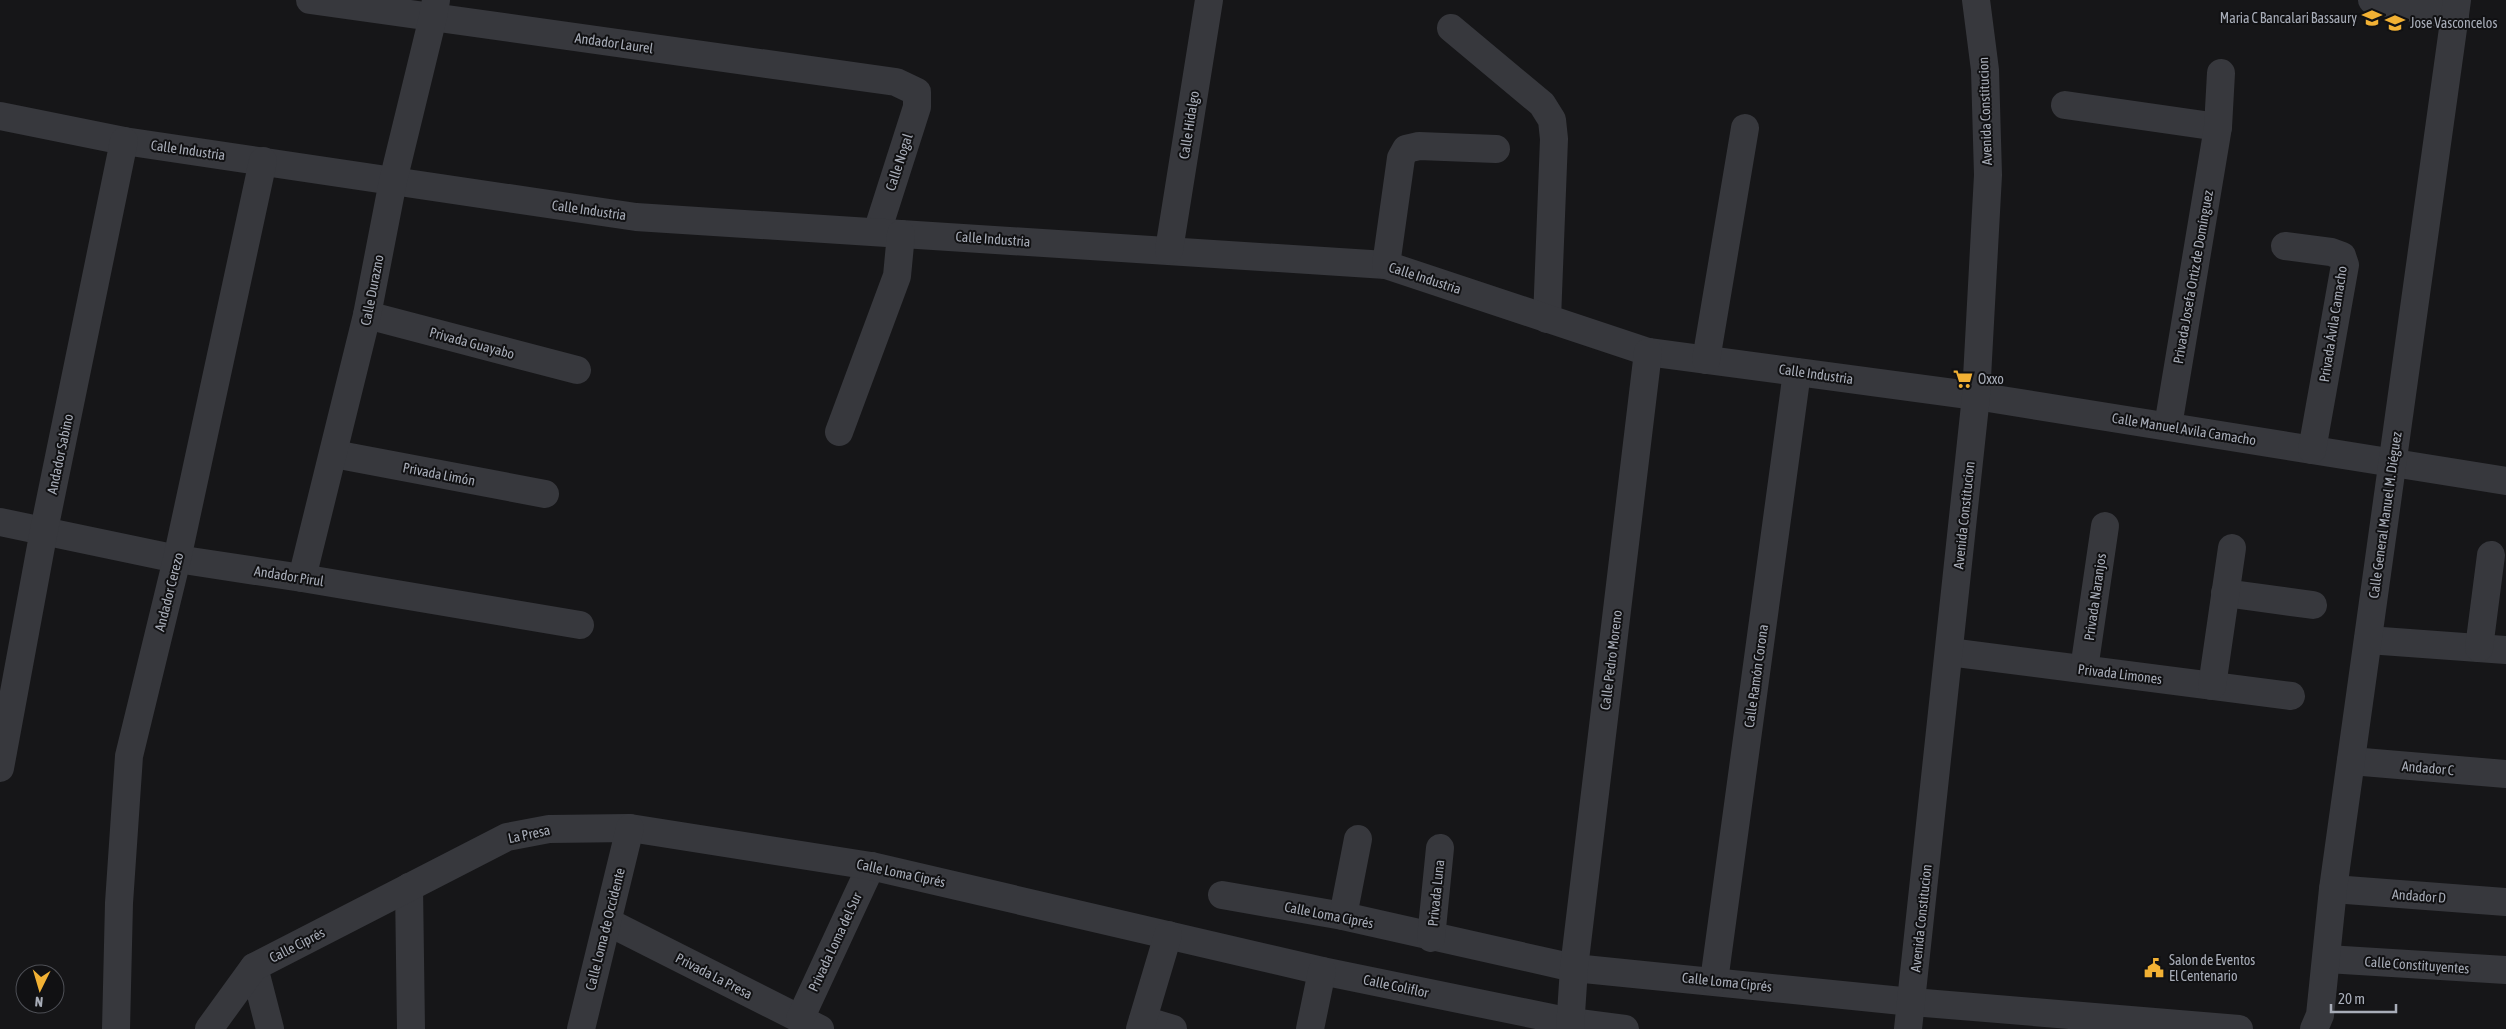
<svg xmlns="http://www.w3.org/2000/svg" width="2506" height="1029" font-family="'Asap Condensed',sans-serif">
<rect width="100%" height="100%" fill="#161618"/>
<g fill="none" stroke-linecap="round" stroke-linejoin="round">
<g stroke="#37383d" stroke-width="28">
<path d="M310,0L896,82L917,92V107L877,232"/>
<path d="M2372,0L2455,16"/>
<path d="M1451,28L1542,104L1552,120L1554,139L1547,319"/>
<path d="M2065,105L2218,127"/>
<path d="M0,116L124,141L636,217L1386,265L1648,352L1976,396L2506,481"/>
<path d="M2285,246L2331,252L2342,256L2345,265L2312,450"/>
<path d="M1169,250L1209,0"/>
<path d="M1386,265L1401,158L1406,149L1419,146L1496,149"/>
<path d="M367,315L577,370"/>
<path d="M1706,360L1745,128"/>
<path d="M2168,426L2218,127L2221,73"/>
<path d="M839,432L897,276L901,234"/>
<path d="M334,454L545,494"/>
<path d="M0,522L177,559L302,578L580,625"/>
<path d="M302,578L367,315L393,181L433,17L436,0"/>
<path d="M2225,593L2313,605"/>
<path d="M2368,640L2506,650"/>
<path d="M2479,648L2491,555"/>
<path d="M1949,652L2291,696"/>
<path d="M2084,669L2105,526"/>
<path d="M2212,686L2232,548"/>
<path d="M2351,761L2506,774"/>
<path d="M0,768L44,530L124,141"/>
<path d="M409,887L411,1029"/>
<path d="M2333,889L2506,902"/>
<path d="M1222,895L1343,916L1574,968L1912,1002L2239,1029"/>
<path d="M1343,916L1358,839"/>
<path d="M608,922L820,1029"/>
<path d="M1431,938L1440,848"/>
<path d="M2327,959L2506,970"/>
<path d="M254,967L270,1029"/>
<path d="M1714,981L1797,372"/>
<path d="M800,1019L871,866"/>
<path d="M1143,1020L1173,1029"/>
<path d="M116,1029L119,903L129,756L177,559L263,161"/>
<path d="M209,1029L254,967L507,837L549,829L630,828L871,866L1322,971L1571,1022L1625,1029"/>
<path d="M581,1029L630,828"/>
<path d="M1140,1029L1168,935"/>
<path d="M1310,1029L1322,971"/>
<path d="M1570,1029L1574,968L1648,352"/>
<path d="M1908,1029L1976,396L1988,175L1985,70L1976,0"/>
<path d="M2314,1029L2320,1015L2333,889L2457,0"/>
</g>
</g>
<defs>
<symbol id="school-bare" viewBox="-9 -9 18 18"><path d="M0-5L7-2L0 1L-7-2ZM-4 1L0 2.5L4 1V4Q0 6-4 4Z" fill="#f2b134" stroke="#111113" stroke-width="2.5" paint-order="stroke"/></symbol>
<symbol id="supermarket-bare" viewBox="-9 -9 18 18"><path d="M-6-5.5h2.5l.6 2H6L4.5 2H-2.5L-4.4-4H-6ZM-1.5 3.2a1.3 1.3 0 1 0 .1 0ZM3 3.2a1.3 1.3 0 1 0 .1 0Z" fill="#f2b134" stroke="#111113" stroke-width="2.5" paint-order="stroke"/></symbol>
<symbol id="civic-bare" viewBox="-9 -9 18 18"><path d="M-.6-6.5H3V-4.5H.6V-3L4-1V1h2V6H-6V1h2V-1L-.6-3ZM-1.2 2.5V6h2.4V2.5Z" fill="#f2b134" stroke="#111113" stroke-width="2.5" paint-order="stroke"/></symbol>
</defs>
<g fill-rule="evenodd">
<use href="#school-bare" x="2358" y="4" width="28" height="28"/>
<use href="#school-bare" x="2381" y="9" width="28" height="28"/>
<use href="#supermarket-bare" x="1949" y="365" width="28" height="28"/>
<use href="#civic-bare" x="2140" y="954" width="28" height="28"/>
</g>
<g text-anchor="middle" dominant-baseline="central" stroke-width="4" stroke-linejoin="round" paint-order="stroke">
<g font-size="14" fill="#a8adb8" stroke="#111113" text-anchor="start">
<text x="2357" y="18" text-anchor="end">Maria C Bancalari Bassaury</text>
<text x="2410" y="23">Jose Vasconcelos</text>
<text x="1978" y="379">Oxxo</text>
<text x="2169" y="960">Salon de Eventos<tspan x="2169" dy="16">El Centenario</tspan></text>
</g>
<g font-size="14" fill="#a8adb8" stroke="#111113">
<text transform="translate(614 43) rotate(8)">Andador Laurel</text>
<text transform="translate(1985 111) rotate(-92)">Avenida Constitucion</text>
<text transform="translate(1189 125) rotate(-81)">Calle Hidalgo</text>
<text transform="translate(188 150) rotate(8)">Calle Industria</text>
<text transform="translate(899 162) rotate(-72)">Calle Nogal</text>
<text transform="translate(589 210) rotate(8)">Calle Industria</text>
<text transform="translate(993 239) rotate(4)">Calle Industria</text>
<text transform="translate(2193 277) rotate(-80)">Privada Josefa Ortiz de Domínguez</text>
<text transform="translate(1425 278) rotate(18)">Calle Industria</text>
<text transform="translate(372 290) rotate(-79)">Calle Durazno</text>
<text transform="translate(2333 324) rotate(-81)">Privada Ávila Camacho</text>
<text transform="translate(472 343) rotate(15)">Privada Guayabo</text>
<text transform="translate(1816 374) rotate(8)">Calle Industria</text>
<text transform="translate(2184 429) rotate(9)">Calle Manuel Avila Camacho</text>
<text transform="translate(60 454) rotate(-78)">Andador Sabino</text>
<text transform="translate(439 474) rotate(11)">Privada Limón</text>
<text transform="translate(1964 515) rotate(-84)">Avenida Constitucion</text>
<text transform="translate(2385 515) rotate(-82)">Calle General Manuel M. Diéguez</text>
<text transform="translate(289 576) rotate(9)">Andador Pirul</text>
<text transform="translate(169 592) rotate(-76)">Andador Cerezo</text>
<text transform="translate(2095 597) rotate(-82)">Privada Naranjos</text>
<text transform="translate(1611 660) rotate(-83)">Calle Pedro Moreno</text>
<text transform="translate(2120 674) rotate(7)">Privada Limones</text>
<text transform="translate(1756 676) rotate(-82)">Calle Ramón Corona</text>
<text transform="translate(2428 768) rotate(5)">Andador C</text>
<text transform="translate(529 834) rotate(-12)">La Presa</text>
<text transform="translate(901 873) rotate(12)">Calle Loma Ciprés</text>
<text transform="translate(1436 893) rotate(-84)">Privada Luna</text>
<text transform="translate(2419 896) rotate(4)">Andador D</text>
<text transform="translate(1329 915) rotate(11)">Calle Loma Ciprés</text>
<text transform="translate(1921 918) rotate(-84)">Avenida Constitucion</text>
<text transform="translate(605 929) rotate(-76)">Calle Loma de Occidente</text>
<text transform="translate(835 942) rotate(-65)">Privada Loma del Sur</text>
<text transform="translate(297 945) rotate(-27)">Calle Ciprés</text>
<text transform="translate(2417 965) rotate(4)">Calle Constituyentes</text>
<text transform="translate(714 976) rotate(27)">Privada La Presa</text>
<text transform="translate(1727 982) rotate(6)">Calle Loma Ciprés</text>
<text transform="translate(1396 986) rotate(12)">Calle Coliflor</text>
</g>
</g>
<g transform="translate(40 989) rotate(185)"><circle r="24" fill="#111113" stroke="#4d4f55"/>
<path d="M0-4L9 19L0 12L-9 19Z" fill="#f2b134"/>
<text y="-8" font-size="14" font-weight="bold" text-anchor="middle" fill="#a8adb8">N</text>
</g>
<path d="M2331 1004v8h65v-8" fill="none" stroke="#a8adb8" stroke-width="2.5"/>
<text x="2338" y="1004" font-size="15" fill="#a8adb8" stroke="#111113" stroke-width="4" paint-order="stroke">20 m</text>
</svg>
